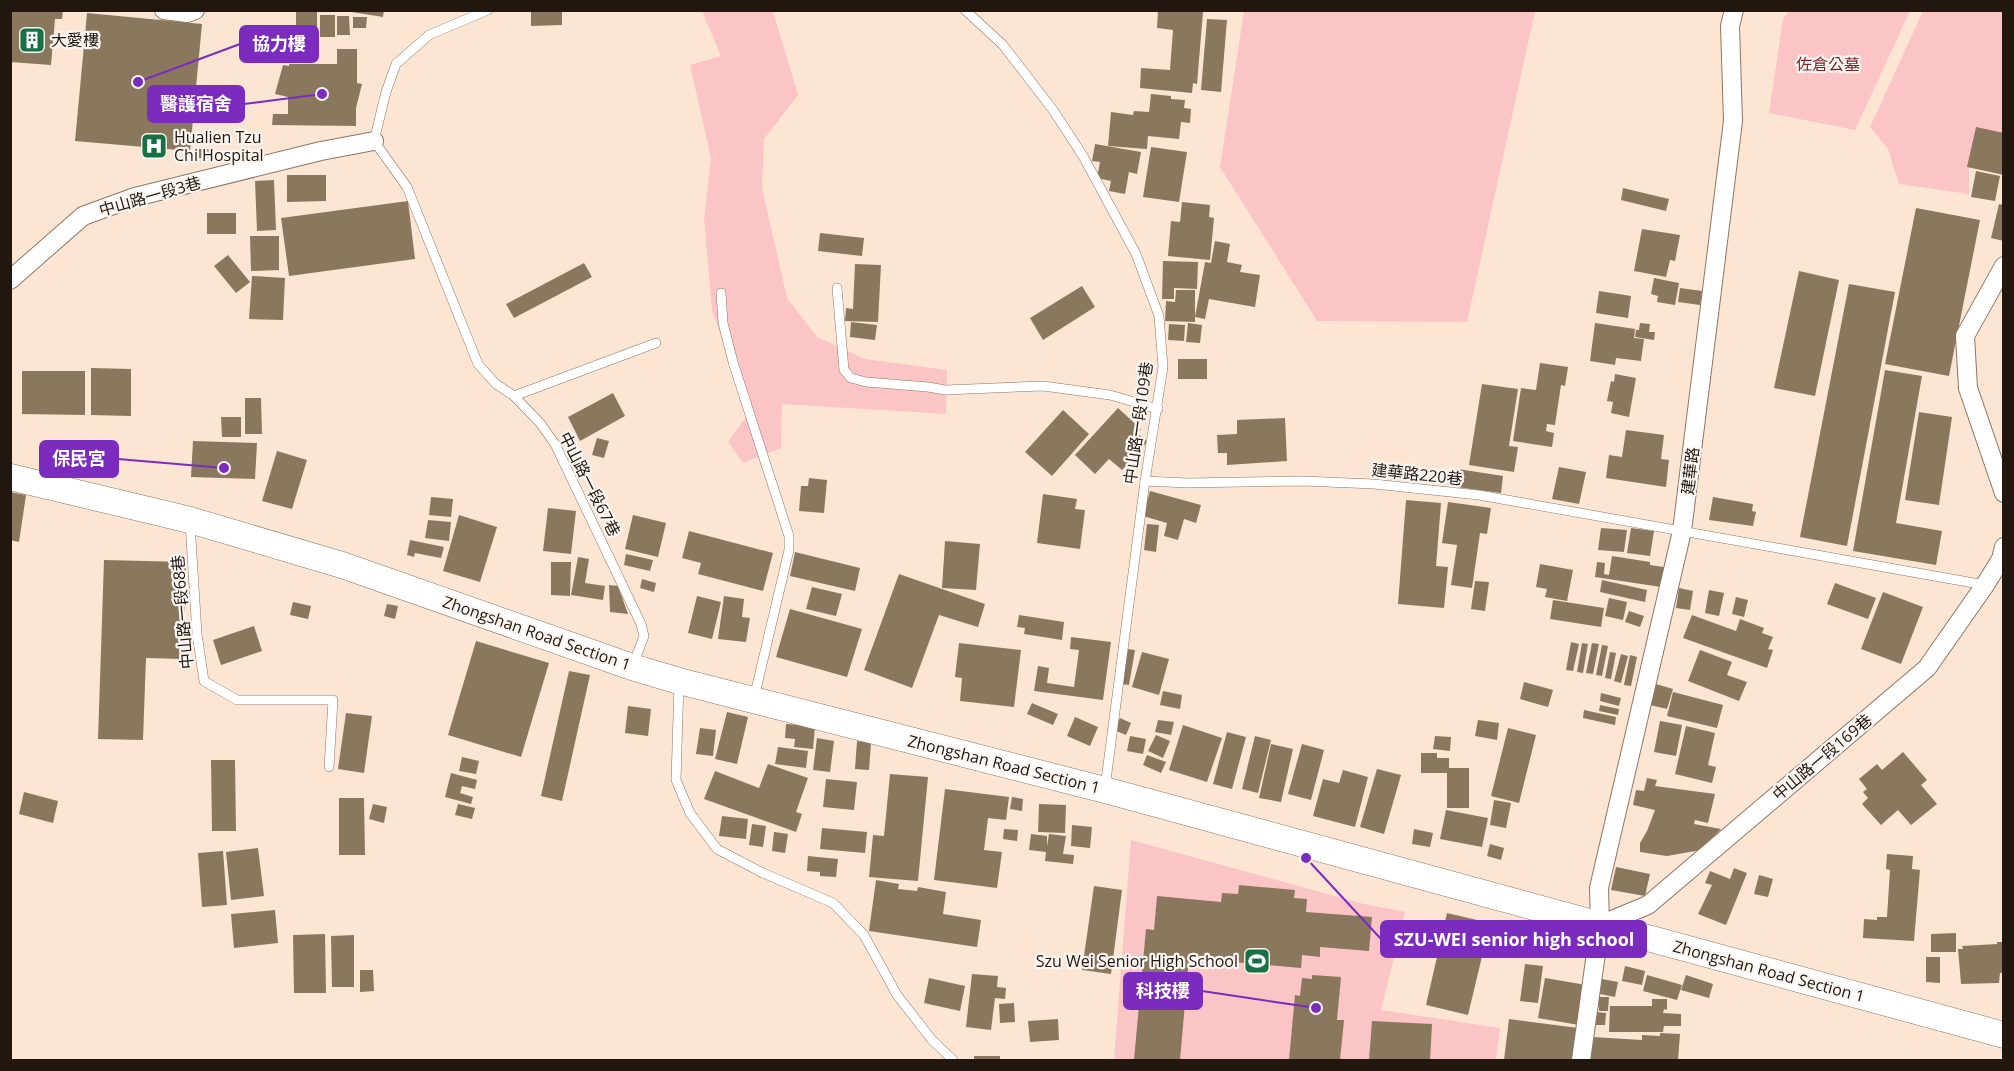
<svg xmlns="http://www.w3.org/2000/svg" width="2014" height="1071" font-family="'Open Sans','Noto Sans TC',sans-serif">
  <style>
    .green { fill: #fbc5c5 }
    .building { fill: #8a785e }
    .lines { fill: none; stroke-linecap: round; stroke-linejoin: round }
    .lane-casing { stroke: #8f7562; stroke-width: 10 }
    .street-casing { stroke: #8f7562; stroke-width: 20 }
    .secondary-casing { stroke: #8f7562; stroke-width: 27 }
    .lane { stroke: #fff; stroke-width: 9 }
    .street { stroke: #fff; stroke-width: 18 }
    .secondary { stroke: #fff; stroke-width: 26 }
    .labels { text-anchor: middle; stroke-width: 4.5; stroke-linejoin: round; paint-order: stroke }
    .poi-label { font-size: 16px; fill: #21170f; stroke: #fcf6f2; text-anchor: start }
    .park-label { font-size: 16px; fill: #7a232c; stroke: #fcf6f2 }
    .street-label { font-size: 16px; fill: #21170f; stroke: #fcf6f2 }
    .leader { fill: none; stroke: #7b2cbf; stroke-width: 2 }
    .callout-dot { fill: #7b2cbf; stroke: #fcf6f2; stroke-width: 2 }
    .callout { fill: #7b2cbf; stroke: #7b2cbf; stroke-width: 2 }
    .callout-label { font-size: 18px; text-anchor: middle; font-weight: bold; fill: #fff }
  </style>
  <rect width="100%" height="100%" fill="#fde5d4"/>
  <g class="green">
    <path d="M702,11H773L798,95L764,139L762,188L787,298L817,337L865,359L947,370L946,414L782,404L781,448L743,463L728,442L748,414L712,310L704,218L711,158L690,65L721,56Z"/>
    <path d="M1244,11H1535L1467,322L1317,321L1220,167Z"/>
    <path d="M1789,11H1910L1855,130L1769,113L1783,19Z"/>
    <path d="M1923,11H2003V136L1969,165V194L1899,184L1888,149L1870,127Z"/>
    <path d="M1131,840L1364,904L1405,912L1381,1010L1500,1028L1496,1060H1114Z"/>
  </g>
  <g class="building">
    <path d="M10,10H63L62,19H55L51,65L10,62Z"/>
    <rect x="296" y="10" width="21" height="29"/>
    <path d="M339,10H384L383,17Z"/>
    <path d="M531,10H562V25L531,26Z"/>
    <path d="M1158,10L1203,12L1197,84L1193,83L1192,93L1140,88L1141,68L1170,70L1173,30L1157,28Z"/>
    <path d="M87,13L202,24L190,151L75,141Z"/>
    <rect x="320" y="15" width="15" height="22"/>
    <path d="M337,16H349L350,35H337Z"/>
    <path d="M353,17H367L366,28H353Z"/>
    <path d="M1207,19L1227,20L1221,92L1201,90Z"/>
    <path d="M337,49H357V83L362,84L356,108V126L272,125L273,114H288V97L275,94L283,65L289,66V64H337Z"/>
    <path d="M1151,94L1171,96V99L1185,100L1184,108L1191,109L1190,123L1181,122L1179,139L1148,136L1147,149L1108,146L1111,112L1133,115L1134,111L1149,112Z"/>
    <path d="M1976,127L2004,133V175L1967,167Z"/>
    <path d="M1095,144L1141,152L1137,174L1129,172L1125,194L1109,191L1111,181L1097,178L1100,162L1092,161Z"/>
    <path d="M1151,147L1187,152L1179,202L1143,197Z"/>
    <path d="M198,149H214V158H199Z"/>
    <path d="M1976,171L2000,176L1995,201L1971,197Z"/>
    <path d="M287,175H326V201L287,202Z"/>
    <path d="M274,180L276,230L257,231L255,181Z"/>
    <path d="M1623,188L1669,199L1666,211L1621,200Z"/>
    <path d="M408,201L415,259L289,276L281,218Z"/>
    <path d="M1182,202L1210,205L1209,217L1214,218L1210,260L1168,256L1171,221L1180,222Z"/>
    <path d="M1999,204L2004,205V241L1991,238Z"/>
    <path d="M1916,208L1980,220L1949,376L1885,364Z"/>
    <rect x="207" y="213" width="29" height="21"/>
    <path d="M1642,229L1680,235L1675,261L1670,260L1666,277L1634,271Z"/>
    <path d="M820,233L864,238L862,256L818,251Z"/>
    <path d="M250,236H279V270L251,271Z"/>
    <path d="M1215,241L1230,244L1227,262L1242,265L1240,272L1260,275L1255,307L1209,299L1205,319L1195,317L1205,262L1211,263Z"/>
    <path d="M228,255L250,282L236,293L214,266Z"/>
    <path d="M1163,261L1198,262L1197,289L1174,288V299H1162Z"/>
    <path d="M584,263L592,277L514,318L506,304Z"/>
    <path d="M855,264L881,265L878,322L845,321L846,308L853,309Z"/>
    <path d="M1799,271L1839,280L1815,396L1774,388Z"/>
    <path d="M252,276L285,278L283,320L249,319Z"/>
    <path d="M1654,278L1679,283L1675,305L1657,302L1658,296L1651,294Z"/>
    <path d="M1849,284L1895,292L1847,546L1800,537Z"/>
    <path d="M1082,286L1095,307L1043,340L1030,318Z"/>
    <path d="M1680,288L1702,291L1700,305L1678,302Z"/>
    <path d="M1176,290H1195V322L1165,321L1166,301L1175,302Z"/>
    <path d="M1599,291L1631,296L1628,318L1596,313Z"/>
    <path d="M851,322L877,325L875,340L850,337Z"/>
    <path d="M1188,323L1202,325L1200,343L1186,342Z"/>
    <path d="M1595,323L1635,329L1634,338L1644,339L1641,361L1616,358L1615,365L1590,361Z"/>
    <path d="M1640,323L1650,324L1649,332H1655L1654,340L1635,337L1636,330H1639Z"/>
    <path d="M1169,324L1185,325L1184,341L1168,340Z"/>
    <rect x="1178" y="359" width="29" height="20"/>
    <path d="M1540,363L1568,367L1565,386L1561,385L1555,425L1547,424L1546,431L1554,433L1552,447L1513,441L1521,388L1536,390Z"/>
    <path d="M91,368L131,369V416L91,415Z"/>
    <path d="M1885,370L1922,376L1896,523L1942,531L1936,565L1853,551Z"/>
    <path d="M22,371H85V415L22,414Z"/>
    <path d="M1615,374L1636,378L1629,417L1611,413L1613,402L1607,401L1611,381L1614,382Z"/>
    <path d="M1482,384L1518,389L1509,446L1518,447L1514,472L1469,465Z"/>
    <path d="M613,393L625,416L580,441L568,417Z"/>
    <path d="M245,398H261L262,434H245Z"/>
    <path d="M1118,408L1141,429L1137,433L1148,442L1122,470L1109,459L1095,474L1075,455Z"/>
    <path d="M1063,410L1089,434L1052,476L1025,452Z"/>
    <path d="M1919,412L1952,417L1939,505L1905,500Z"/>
    <path d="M221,417H241V437H222Z"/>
    <path d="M1285,418L1287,461L1227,465V453H1218L1217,435L1237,434V420Z"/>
    <path d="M1626,430L1664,435L1661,459L1669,460L1666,487L1606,478L1609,455L1622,457Z"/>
    <path d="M597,438L609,441L604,458L592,455Z"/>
    <path d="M193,441L257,443L255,479L191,477Z"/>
    <path d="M277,451L307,460L292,509L262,501Z"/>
    <path d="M1559,467L1586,472L1579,504L1552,499Z"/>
    <path d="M1458,469L1503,476L1501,493L1456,487Z"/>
    <path d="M809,478L827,480L824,513L799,511L801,486H808Z"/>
    <path d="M1150,491L1201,505L1196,523L1184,519L1178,540L1164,536L1167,523L1143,516Z"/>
    <path d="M10,492L26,495L19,542L10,540Z"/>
    <path d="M1043,494L1077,499L1075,509L1085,510L1080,549L1037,543Z"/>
    <path d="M431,497L453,499L451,517L429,515Z"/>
    <path d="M1713,497L1753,504L1752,511L1756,512L1753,526L1709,520Z"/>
    <path d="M1406,500L1441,503L1436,566L1448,567L1444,608L1398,604Z"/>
    <path d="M1448,502L1491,508L1487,534L1480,533L1472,588L1451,585L1457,545L1442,543Z"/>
    <path d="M548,508L576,511L571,554L543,551Z"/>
    <path d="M459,515L497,527L480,582L443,571Z"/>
    <path d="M633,515L666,523L658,557L625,549Z"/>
    <path d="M428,520L451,522L449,541L425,538Z"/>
    <path d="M1147,524L1159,525L1156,552L1144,550Z"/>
    <path d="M1601,528L1627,530L1624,552L1598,550Z"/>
    <path d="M1631,528L1654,531L1650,556L1627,553Z"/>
    <path d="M689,531L773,553L763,591L698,574L701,563L682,558Z"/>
    <path d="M410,540L444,547L441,558L415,553L414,557L407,555Z"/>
    <path d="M945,541L980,544L976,590L942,588Z"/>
    <path d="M795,552L860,568L855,591L790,576Z"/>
    <path d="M626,554L653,560L650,571L624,565Z"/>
    <path d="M1612,556L1650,562V565L1664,567L1661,587L1595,577L1597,562L1605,563L1604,574L1609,575Z"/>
    <path d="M578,557L589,559L585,583L605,586L603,600L571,595Z"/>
    <path d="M104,560L186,562L183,659L146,658L143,740L98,739Z"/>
    <path d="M551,562H571L570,596L551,595Z"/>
    <path d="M1540,564L1573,570L1567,601L1545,597L1547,589L1536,587Z"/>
    <path d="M899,574L985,604L978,627L939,615L912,688L864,670Z"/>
    <path d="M642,579L656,583L654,592L640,588Z"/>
    <path d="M1602,580L1647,590L1645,602L1600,592Z"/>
    <path d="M1475,581L1489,582L1485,611L1471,609Z"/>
    <path d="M1835,583L1876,598L1868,619L1827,604Z"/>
    <path d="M609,585L618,586L628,614L610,612Z"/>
    <path d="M812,587L842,594L836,616L806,609Z"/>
    <path d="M1679,588L1693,591L1690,610L1676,608Z"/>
    <path d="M1709,590L1724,593L1719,616L1705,613Z"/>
    <path d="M1883,592L1923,607L1901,664L1861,649Z"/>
    <path d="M697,596L721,602L712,639L688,633Z"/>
    <path d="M724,596L744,599L742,617L750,618L746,642L718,639Z"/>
    <path d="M1736,597L1748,600L1744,617L1732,614Z"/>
    <path d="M1609,598L1627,602L1623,620L1605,616Z"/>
    <path d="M1553,600L1604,608L1601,627L1550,619Z"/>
    <path d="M293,602L311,606L308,619L290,615Z"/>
    <path d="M387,604L398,606L395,619L384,616Z"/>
    <path d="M790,609L862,629L847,677L776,657Z"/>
    <path d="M1629,611L1644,616L1640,627L1625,622Z"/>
    <path d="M1019,615L1064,622L1062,640L1024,634L1025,628L1017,627Z"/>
    <path d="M1692,615L1736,631L1740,619L1764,628L1762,633L1773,637L1768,649L1773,650L1767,668L1683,638Z"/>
    <path d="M254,626L262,651L221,665L213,640Z"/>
    <path d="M1071,637L1111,642L1103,700L1034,691L1038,666L1049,668L1047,683L1074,687L1079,650L1070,649Z"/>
    <path d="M476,641L549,663L521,757L448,735Z"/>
    <path d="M1571,642L1579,644L1573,671L1566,670Z"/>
    <path d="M959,643L1021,650L1014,707L960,701L962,678L955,677Z"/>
    <path d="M1582,643L1588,644L1583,673L1577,672Z"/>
    <path d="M1592,643L1599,644L1593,674L1586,673Z"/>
    <path d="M1602,645L1608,646L1602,676L1596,675Z"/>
    <path d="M1127,649L1135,650L1129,685L1121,684Z"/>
    <path d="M1700,650L1732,662L1727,675L1747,682L1739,701L1688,681Z"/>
    <path d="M1142,652L1169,659L1159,695L1132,687Z"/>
    <path d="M1610,652L1616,653L1611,679L1605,678Z"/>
    <path d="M1621,654L1628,656L1621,683L1614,681Z"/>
    <path d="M1630,655L1637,657L1631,686L1624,685Z"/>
    <path d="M569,671L590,675L562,801L541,796Z"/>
    <path d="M1524,682L1553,690L1548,707L1520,699Z"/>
    <path d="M1656,684L1673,689L1667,709L1650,705Z"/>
    <path d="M1163,691L1182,695L1180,709L1160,705Z"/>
    <path d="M1673,692L1723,705L1717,728L1667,716Z"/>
    <path d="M1601,693L1621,698L1619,706L1600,701Z"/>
    <path d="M1032,703L1058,714L1053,725L1027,714Z"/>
    <path d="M1600,705L1619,709L1618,715L1599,711Z"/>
    <path d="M628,706L651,709L648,736L625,733Z"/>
    <path d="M1584,710L1616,717L1615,725L1583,718Z"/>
    <path d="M727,712L748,717L737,764L715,759Z"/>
    <path d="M346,713L372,716L364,773L338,769Z"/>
    <path d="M1075,717L1098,727L1090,746L1067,736Z"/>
    <path d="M1120,718L1131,723L1126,735L1114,730Z"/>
    <path d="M1158,720L1174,722L1171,735L1155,732Z"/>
    <path d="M1478,720L1499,723L1497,740L1475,736Z"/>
    <path d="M1660,721L1682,725L1676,756L1654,752Z"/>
    <path d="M786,724L815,726L813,749L794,747L795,739L785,738Z"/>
    <path d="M1183,725L1222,738L1207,782L1169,770Z"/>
    <path d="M1686,726L1715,733L1708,765L1716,767L1712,783L1675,774Z"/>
    <path d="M700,728L716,730L713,756L696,754Z"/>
    <path d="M1508,728L1536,735L1519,803L1491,796Z"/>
    <path d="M1227,732L1246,737L1232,789L1213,784Z"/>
    <path d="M1156,735L1170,741L1163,758L1148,751Z"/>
    <path d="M1130,736L1146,739L1143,754L1127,751Z"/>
    <path d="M1255,736L1271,740L1258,793L1242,789Z"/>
    <path d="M1435,736L1451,737L1450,751L1433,749Z"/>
    <path d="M817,738L834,741L830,772L813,770Z"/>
    <path d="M857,741L871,743L869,770L855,769Z"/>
    <path d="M1271,744L1293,749L1281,802L1259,798Z"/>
    <path d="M1302,744L1324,750L1311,800L1288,794Z"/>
    <path d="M778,747L808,751L806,768L775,764Z"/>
    <path d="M1903,752L1927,780L1921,785L1937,804L1911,825L1898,810L1881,825L1862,804L1868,798L1863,792L1867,789L1859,779L1877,764L1882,770Z"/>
    <path d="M1421,753H1437V758H1449V768H1469V808H1447V773H1421Z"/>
    <path d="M1147,755L1166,762L1161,773L1143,765Z"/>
    <path d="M462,757L479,761L476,774L459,771Z"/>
    <path d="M211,760H235L236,831H212Z"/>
    <path d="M768,764L808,778L796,812L802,814L796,832L704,799L715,771L759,788Z"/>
    <path d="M1377,769L1401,775L1384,834L1360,827Z"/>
    <path d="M1343,770L1368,777L1355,827L1313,816L1323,779L1339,783Z"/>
    <path d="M451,773L477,780L475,789L462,786L460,793L473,797L471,804L445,797Z"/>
    <path d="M890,774L928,777L918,881L869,877L873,835L884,836Z"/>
    <path d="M1647,778L1657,780L1655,786L1715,794L1708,823L1695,820L1694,824L1721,829L1701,850L1667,856L1640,852V843L1647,831L1655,810L1633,805L1636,790L1644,791Z"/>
    <path d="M826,779L857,782L854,810L823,807Z"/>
    <path d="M945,789L1009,797L1006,820L988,818L984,850L1002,852L997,888L934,880Z"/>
    <path d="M24,792L58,801L53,823L19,814Z"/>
    <path d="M1012,797L1023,799L1022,811L1010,809Z"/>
    <path d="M339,798H364L365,855H339Z"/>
    <path d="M1494,800L1511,803L1506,828L1490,825Z"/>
    <path d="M373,804L387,807L384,823L369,819Z"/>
    <path d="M458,804L475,808L472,819L455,815Z"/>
    <path d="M1039,804L1066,805L1065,833L1038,832Z"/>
    <path d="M1446,810L1488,818L1482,847L1440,839Z"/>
    <path d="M722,816L748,819L746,839L719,836Z"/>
    <path d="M752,824L766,826L763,847L749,845Z"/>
    <path d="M1072,825L1092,827L1090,848L1071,846Z"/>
    <path d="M822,828L867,832L865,853L820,849Z"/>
    <path d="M1004,829L1018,830L1017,841L1003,839Z"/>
    <path d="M1414,829L1433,833L1430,847L1412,844Z"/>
    <path d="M774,832L788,834L785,853L772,851Z"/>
    <path d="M1031,834L1047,836V846L1049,834L1066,836L1063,854L1074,855L1073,864L1045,861L1046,852L1029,850Z"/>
    <path d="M1490,844L1504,848L1501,860L1487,856Z"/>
    <path d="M258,848L264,896L231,900L226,852Z"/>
    <path d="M223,851L227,905L202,907L198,853Z"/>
    <path d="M1887,854L1913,856L1912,869L1920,870L1914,941L1863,938L1864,919L1877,920V917H1887L1890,870L1886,869Z"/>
    <path d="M808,856L838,859L836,877L820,876V872L807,871Z"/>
    <path d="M1616,867L1650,874L1645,896L1611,890Z"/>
    <path d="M1734,868L1747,873L1726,925L1698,914L1712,885L1705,883L1710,871L1730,879Z"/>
    <path d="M1759,875L1773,879L1768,897L1754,894Z"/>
    <path d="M876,880L899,884L898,889L917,891L918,887L946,892L943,914L981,920L977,947L869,931Z"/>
    <path d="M1239,885L1295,890L1294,898L1307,899L1306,912L1372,917L1369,951L1320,947V957L1302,955L1301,968L1189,958L1180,1060H1134L1146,929L1154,930L1157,896L1221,902L1222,893L1238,894Z"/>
    <path d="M1094,886L1122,890L1111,974L1082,970Z"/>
    <path d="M275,910L278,943L234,948L231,914Z"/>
    <path d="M1447,913L1490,923L1468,1015L1426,1005Z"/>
    <path d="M1956,933V952H1931V934Z"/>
    <path d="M325,934L326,993H294L293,935Z"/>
    <path d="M354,935V987H332L331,936Z"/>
    <path d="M1997,942H2004V973H2000L1999,983L1961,984L1958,949H1963L1962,946L1997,944Z"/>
    <path d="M1926,957H1940V983L1926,982Z"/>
    <path d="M1525,964L1543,966L1538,1003L1520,1001Z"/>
    <path d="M1625,966L1645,971L1642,985L1622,981Z"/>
    <path d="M360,970H373L374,991L360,992Z"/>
    <path d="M972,974L998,976L997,987L1006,988L1005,999L995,998L991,1030L966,1027Z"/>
    <path d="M1312,975L1341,977L1337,1020H1344L1340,1060H1289L1295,995L1300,996L1302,978L1312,979Z"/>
    <path d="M1647,975L1682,985L1677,1000L1643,991Z"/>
    <path d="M1686,975L1713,984L1709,998L1681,990Z"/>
    <path d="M929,978L965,986L960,1011L924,1003Z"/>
    <path d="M1545,978L1592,986L1585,1026L1538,1018Z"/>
    <path d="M1602,979L1618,982L1615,997L1600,994Z"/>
    <path d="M1599,997H1609L1608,1011H1599Z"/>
    <path d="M1652,999H1667V1010L1664,1009L1663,1013L1681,1014V1026H1664L1663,1032H1609L1610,1006H1652Z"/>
    <path d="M1014,1003L1015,1022L1000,1023L999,1004Z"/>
    <path d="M1596,1012L1606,1013L1605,1025H1595Z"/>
    <path d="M1058,1019L1059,1040L1030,1042L1028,1021Z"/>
    <path d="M1509,1019L1578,1028L1574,1060H1504Z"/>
    <path d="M1372,1021L1432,1024L1430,1060H1369Z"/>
    <path d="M1660,1033L1680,1034L1678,1060H1591L1593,1037L1642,1040V1035L1660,1036Z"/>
    <rect x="974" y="1056" width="26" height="4"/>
  </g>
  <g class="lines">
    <defs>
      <g id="lane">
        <path d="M488,10L429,35L396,64L386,92L374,141L407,187L478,364L496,384L514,396L540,423L555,444L641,624L644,636L633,665"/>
        <path d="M965,10L1003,45L1053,110L1083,156L1136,254L1159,316L1163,367L1145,481L1105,788"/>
        <path d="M837,288L844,370L851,378L866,382L928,387L945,390L1043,386L1110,395L1158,409"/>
        <path d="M721,293L723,323L733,362L789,536V550L754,698"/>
        <path d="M514,396L656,343"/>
        <path d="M1145,481L1187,483L1303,481L1374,484L1479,495L1985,585"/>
        <path d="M190,523L197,634L204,681L237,700H333L329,767"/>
        <path d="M679,683L676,780L690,813L717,849L763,873L833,903L864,935L897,995L932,1040L953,1060"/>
      </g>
      <g id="street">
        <path d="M164,10L187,13L195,10"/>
        <path d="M2004,266L1965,336L1968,388L2004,493"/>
        <path d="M10,280L83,216L135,197L321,151L374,141"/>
        <path d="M1600,925L1648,905L1927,668L1985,585L2001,559L2004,547"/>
        <path d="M1581,1060L1600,925L1599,888L1682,531L1733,121L1730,26L1734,10"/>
      </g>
      <path id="secondary" d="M10,477L190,520L342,565L632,667L679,681L1105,790L2004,1035"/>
    </defs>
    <use href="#lane" class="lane-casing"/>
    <use href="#street" class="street-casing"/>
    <use href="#secondary" class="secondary-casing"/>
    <use href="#lane" class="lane"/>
    <use href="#street" class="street"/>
    <use href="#secondary" class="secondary"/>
  </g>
  <defs>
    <symbol id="building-square" viewBox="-11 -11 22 22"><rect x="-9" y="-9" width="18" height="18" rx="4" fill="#187145" stroke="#fcf6f2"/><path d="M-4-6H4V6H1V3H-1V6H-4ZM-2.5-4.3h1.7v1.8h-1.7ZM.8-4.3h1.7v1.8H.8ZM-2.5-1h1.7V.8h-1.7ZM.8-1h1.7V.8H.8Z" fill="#fff"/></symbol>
    <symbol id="hospital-square" viewBox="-11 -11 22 22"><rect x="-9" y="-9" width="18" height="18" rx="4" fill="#187145" stroke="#fcf6f2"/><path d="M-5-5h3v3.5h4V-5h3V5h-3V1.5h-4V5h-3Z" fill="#fff"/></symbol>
    <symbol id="stadium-square" viewBox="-11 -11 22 22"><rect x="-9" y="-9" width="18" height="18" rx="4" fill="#187145" stroke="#fcf6f2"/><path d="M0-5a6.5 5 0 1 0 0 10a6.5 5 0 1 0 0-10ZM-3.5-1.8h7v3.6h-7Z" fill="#fff"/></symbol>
  </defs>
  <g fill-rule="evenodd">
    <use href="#building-square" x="17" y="25" width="30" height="30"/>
    <use href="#hospital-square" x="139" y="131" width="30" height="30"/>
    <use href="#stadium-square" x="1242" y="946" width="30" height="30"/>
  </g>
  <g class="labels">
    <g class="poi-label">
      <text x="51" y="46">大愛樓</text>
      <text x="174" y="143">Hualien Tzu<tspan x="174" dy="18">Chi Hospital</tspan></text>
      <text x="1238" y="967" text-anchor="end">Szu Wei Senior High School</text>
    </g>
    <g class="park-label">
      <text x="1828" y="70">佐倉公墓</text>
    </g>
    <g class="street-label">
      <text transform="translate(150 196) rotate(-16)" y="6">中山路一段3巷</text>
      <text transform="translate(1138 423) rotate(-82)" y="6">中山路一段109巷</text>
      <text transform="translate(1690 471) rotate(-83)" y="6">建華路</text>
      <text transform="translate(1417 474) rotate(6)" y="6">建華路220巷</text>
      <text transform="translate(590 484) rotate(63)" y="6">中山路一段67巷</text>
      <text transform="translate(182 612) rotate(-95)" y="6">中山路一段68巷</text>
      <text transform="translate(537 633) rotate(19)" y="6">Zhongshan Road Section 1</text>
      <text transform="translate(1822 757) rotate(-40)" y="6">中山路一段169巷</text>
      <text transform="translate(1004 764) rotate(14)" y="6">Zhongshan Road Section 1</text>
      <text transform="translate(1769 971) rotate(15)" y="6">Zhongshan Road Section 1</text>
    </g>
  </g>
  <path class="leader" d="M138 82L240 44M322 94L244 104M224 468L118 459M1306 858L1381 939M1316 1008L1202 991"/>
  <g class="callout-dot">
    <circle cx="138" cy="82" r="6"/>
    <circle cx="322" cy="94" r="6"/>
    <circle cx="224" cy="468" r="6"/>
    <circle cx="1306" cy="858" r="6"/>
    <circle cx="1316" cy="1008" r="6"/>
  </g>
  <g class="callout">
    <rect x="240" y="26" width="78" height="36" rx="6"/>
    <rect x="148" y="86" width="96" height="36" rx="6"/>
    <rect x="40" y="441" width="78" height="36" rx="6"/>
    <rect x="1381" y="921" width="265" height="36" rx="6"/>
    <rect x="1124" y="973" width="78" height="36" rx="6"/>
  </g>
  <g class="callout-label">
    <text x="279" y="50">協力樓</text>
    <text x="196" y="110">醫護宿舍</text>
    <text x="79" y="465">保民宮</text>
    <text x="1514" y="946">SZU-WEI senior high school</text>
    <text x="1163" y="997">科技樓</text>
  </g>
  <rect width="2014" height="1071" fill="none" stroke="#21170f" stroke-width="24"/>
</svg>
